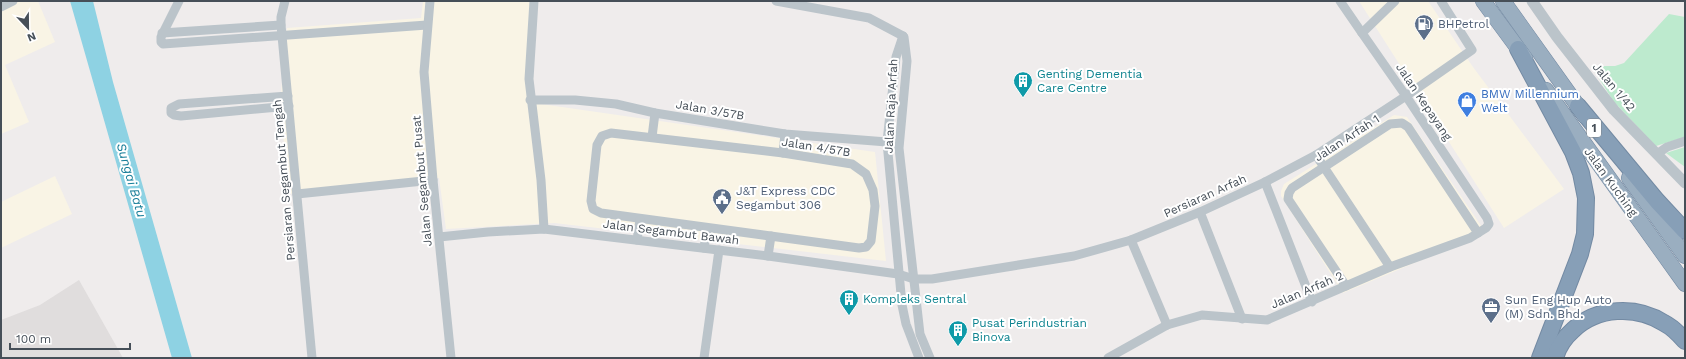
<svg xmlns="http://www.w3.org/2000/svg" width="1686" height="359" font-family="'Work Sans',sans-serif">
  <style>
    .commercial { fill: #f9f4e5 }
    .education { fill: #e0dddd }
    .green { fill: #bdeace }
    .water { fill: #8ed2e3 }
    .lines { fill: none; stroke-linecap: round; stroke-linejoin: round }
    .trunk-casing { stroke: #738aa3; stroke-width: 16 }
    .motorway-casing { stroke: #738aa3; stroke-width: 18 }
    .minor { stroke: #bbc4ca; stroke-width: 9 }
    .tertiary { stroke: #bbc4ca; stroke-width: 11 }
    .trunk { stroke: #9aaec0; stroke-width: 15 }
    .motorway { stroke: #879fb7; stroke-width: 16 }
    .labels { text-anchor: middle; stroke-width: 4; stroke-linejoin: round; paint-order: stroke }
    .shield { fill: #fff; stroke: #7e848a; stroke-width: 1 }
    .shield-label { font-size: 11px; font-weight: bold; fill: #464f58 }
    .service-label { font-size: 12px; fill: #4e5e75; stroke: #fff; text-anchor: start }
    .culture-label { font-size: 12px; fill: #0d838f; stroke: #fff; text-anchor: start }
    .street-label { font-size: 12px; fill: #464f58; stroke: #fff }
    .shop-label { font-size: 12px; fill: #366cbe; stroke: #fff; text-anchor: start }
    .water-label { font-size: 13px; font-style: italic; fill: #187e99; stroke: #fff }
  </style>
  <rect width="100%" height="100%" fill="#efecec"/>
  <g class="commercial">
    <path d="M1,1H38L55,42L5,65L29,122L1,134Z"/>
    <path d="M423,1H531L534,103L875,152L886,261L554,223L446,229L439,178L289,194L280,104L287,28L421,18Z"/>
    <path d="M1359,1H1428L1473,67L1564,189L1504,228Z"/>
    <path d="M1394,115L1407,117L1486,233L1343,293L1281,196V191L1284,184Z"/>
    <path d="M55,176L72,214L1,248V202Z"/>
  </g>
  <path class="education" d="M79,280L123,358H1V320L40,305Z"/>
  <g class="green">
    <path d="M1669,14L1685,17V137L1656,146L1614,102L1591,66H1615L1624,63Z"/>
    <path d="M1685,147V167L1666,153Z"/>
  </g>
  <path class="water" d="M70,1H93L113,82L192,358H172Z"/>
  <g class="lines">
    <defs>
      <g id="trunk">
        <path d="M1483,1L1525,58"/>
        <path d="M1503,1L1585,116"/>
        <path d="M1546,90L1685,284"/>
        <path d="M1629,178L1685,256"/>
      </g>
      <g id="motorway">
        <path d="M1518,49L1573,152L1581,173L1586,198L1585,234L1580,254L1540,358"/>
        <path d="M1578,106L1657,201L1685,231"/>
        <path d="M1555,358C1558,347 1565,337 1573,330C1597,307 1636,305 1664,323C1672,327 1679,334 1685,341"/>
      </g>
    </defs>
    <use href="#trunk" class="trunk-casing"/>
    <use href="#motorway" class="motorway-casing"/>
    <g class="minor">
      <path d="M179,1L161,37V42L163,44L427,25"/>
      <path d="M285,1L281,17V25L312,358"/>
      <path d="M430,1L424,72L433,180L451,358"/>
      <path d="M534,1L529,79L541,180L544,229"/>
      <path d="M776,1L869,18L903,36"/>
      <path d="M1340,1L1362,33"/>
      <path d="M1,7L13,1"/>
      <path d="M162,33L281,25"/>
      <path d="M903,36L896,57L887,142L902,305L906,324L919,358"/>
      <path d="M904,37L907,61L899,148L920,334L930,358"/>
      <path d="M288,96L179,104L171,108V113L174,115L181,116L289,106"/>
      <path d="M530,100H575L616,104L655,113L785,134L887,142"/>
      <path d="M611,133L783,153L852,164L866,174L873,190L875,206L871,241L866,247L859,248L601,213L593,209L591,201L597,145L602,136Z"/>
      <path d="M652,137L655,113"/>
      <path d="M783,153L785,134"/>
      <path d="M1657,154L1667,147L1685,141"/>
      <path d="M1316,155L1390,267"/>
      <path d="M1265,182L1312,302"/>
      <path d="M297,194L433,180"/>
      <path d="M1200,212L1242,319"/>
      <path d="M439,237L488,232L544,229L768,256L898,274L914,279H932L1074,256L1131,240L1200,212L1265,182L1316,155L1406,96L1472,50L1441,1"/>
      <path d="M637,240L640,220"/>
      <path d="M1131,240L1167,325"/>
      <path d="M704,248L707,228"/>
      <path d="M768,256L771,236"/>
      <path d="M1346,286L1288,199L1289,193L1292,188L1390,124L1402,123L1408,127L1478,233"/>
      <path d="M704,358L719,250"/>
      <path d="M1108,358L1167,325L1202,315L1267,320L1390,267L1470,238L1486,228L1489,224L1487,218L1406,96L1362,33L1395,1"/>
    </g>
    <path class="tertiary" d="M1532,1L1557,37L1614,110L1685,183"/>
    <use href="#trunk" class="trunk"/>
    <use href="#motorway" class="motorway"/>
  </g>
  <defs>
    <symbol id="fuel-pin" viewBox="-11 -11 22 30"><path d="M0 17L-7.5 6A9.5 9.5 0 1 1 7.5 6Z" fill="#5c6f8a" stroke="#fff"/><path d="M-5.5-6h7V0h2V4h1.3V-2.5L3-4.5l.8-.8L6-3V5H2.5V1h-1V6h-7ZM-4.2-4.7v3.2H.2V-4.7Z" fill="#fff"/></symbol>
    <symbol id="building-pin" viewBox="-11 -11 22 30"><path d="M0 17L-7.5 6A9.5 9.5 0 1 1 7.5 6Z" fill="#0f9aa8" stroke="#fff"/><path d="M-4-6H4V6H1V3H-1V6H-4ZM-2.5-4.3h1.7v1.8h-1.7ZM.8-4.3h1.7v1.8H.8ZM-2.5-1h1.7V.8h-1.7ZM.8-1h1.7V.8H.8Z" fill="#fff"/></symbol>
    <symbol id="shop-pin" viewBox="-11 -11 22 30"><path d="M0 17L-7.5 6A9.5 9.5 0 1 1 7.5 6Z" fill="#3f7fe0" stroke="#fff"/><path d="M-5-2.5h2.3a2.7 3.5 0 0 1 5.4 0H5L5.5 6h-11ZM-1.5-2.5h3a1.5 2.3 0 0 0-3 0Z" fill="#fff"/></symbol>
    <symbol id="civic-pin" viewBox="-11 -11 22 30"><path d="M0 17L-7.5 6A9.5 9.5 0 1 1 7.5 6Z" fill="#5c6f8a" stroke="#fff"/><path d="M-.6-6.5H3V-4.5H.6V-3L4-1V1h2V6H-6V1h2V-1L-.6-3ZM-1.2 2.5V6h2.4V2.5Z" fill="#fff"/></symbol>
    <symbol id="office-pin" viewBox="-11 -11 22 30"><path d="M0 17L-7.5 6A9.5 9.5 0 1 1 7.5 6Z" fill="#5c6f8a" stroke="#fff"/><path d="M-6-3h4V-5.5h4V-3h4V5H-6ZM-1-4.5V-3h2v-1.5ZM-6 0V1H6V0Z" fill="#fff"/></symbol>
  </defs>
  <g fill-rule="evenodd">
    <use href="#fuel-pin" x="1413" y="13" width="22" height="30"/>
    <use href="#building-pin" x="1012" y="70" width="22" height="30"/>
    <use href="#shop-pin" x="1456" y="90" width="22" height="30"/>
    <use href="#civic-pin" x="711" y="187" width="22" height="30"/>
    <use href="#building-pin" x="838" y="288" width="22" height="30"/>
    <use href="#office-pin" x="1480" y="296" width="22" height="30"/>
    <use href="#building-pin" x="947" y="319" width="22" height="30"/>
  </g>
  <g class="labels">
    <rect class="shield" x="1587" y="119" width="14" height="18" rx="3"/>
    <g class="shield-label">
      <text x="1594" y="132">1</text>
    </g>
    <g class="service-label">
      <text x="1438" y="28">BHPetrol</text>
      <text x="736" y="195">J&amp;T Express CDC<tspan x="736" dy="14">Segambut 306</tspan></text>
      <text x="1505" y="304">Sun Eng Hup Auto<tspan x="1505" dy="14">(M) Sdn. Bhd.</tspan></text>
    </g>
    <g class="culture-label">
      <text x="1037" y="78">Genting Dementia<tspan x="1037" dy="14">Care Centre</tspan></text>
      <text x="863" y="303">Kompleks Sentral</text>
      <text x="972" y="327">Pusat Perindustrian<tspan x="972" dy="14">Binova</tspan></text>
    </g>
    <g class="street-label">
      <text transform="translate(1614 87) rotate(50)" y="4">Jalan 1/42</text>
      <text transform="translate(1424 102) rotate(56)" y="4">Jalan Kepayang</text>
      <text transform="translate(891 106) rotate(-87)" y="4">Jalan Raja Arfah</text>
      <text transform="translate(710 110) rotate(10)" y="4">Jalan 3/57B</text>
      <text transform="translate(1347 138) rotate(-33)" y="4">Jalan Arfah 1</text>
      <text transform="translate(816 147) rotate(9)" y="4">Jalan 4/57B</text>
      <text transform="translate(284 180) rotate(-95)" y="4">Persiaran Segambut Tengah</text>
      <text transform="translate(422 181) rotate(-95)" y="4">Jalan Segambut Pusat</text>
      <text transform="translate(1611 182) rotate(54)" y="4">Jalan Kuching</text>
      <text transform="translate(1205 196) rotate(-24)" y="4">Persiaran Arfah</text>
      <text transform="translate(671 232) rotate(7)" y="4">Jalan Segambut Bawah</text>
      <text transform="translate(1307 290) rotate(-23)" y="4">Jalan Arfah 2</text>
    </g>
    <g class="shop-label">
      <text x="1481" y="98">BMW Millennium<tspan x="1481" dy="14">Welt</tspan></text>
    </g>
    <g class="water-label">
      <text transform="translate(132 180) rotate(74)" y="5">Sungai Batu</text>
    </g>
  </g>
  <rect width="1686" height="359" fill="none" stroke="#464f58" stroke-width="4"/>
  <g transform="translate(28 28) rotate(158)" stroke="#ffffff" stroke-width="3" paint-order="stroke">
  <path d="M0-3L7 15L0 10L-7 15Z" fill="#464f58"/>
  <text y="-6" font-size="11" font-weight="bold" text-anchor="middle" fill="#464f58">N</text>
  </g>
  <path d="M10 343v6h120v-6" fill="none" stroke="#464f58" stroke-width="2"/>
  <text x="16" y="343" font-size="12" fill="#464f58" stroke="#ffffff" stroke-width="3" paint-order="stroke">100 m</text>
</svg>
